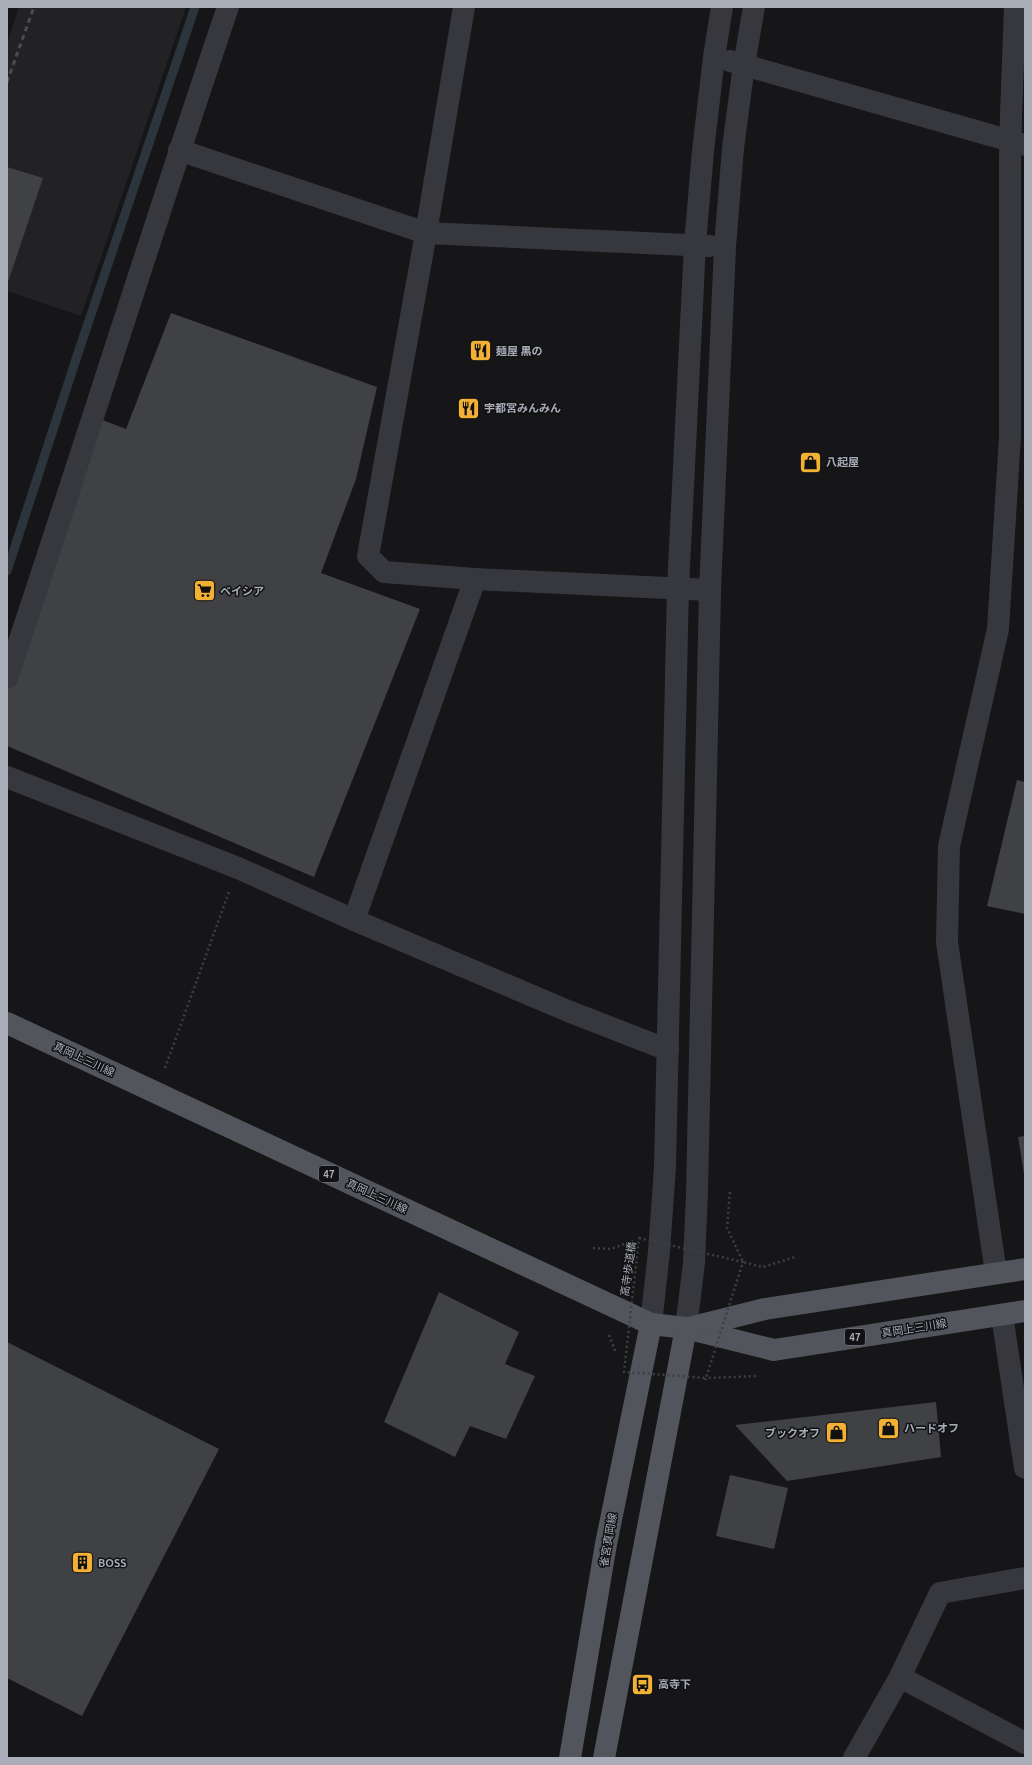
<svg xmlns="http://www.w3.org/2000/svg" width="1032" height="1765" font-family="Ubuntu,'Noto Sans JP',sans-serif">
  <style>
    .built { fill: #222225 }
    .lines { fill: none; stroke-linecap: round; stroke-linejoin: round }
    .stream { stroke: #2c353c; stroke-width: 9 }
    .building { fill: #404145 }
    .path { stroke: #3d3f44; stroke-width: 2.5; stroke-dasharray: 2 3; stroke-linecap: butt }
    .minor { stroke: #37383d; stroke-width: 22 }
    .major { stroke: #53555c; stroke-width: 22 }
    .rail { stroke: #4a4c52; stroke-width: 3; stroke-dasharray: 5 4; stroke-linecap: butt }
    .path-bridge { stroke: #3d3f44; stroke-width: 2.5; stroke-dasharray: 2 3; stroke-linecap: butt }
    .minor-bridge { stroke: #37383d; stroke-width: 22 }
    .labels { text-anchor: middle; stroke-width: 3; stroke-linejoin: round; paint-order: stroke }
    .shield { fill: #111113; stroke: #7b7e86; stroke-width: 1 }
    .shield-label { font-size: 10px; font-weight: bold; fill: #a8adb8 }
    .poi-label { font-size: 11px; font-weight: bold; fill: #a8adb8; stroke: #111113; text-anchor: start }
    .street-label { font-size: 11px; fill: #a8adb8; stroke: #111113 }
  </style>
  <rect width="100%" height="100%" fill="#161618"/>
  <path class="built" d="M19,7H186L81,316L7,291V44Z"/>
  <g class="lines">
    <path class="stream" d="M7,571L79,350L195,7"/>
  </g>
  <g class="building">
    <path d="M7,167L43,178L7,285Z"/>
    <path d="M171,313L377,387L356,479L321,573L420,609L314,877L7,746V685L100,419L126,429Z"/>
    <path d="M1017,780L1025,782V914L987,906Z"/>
    <path d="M1025,1136V1174H1024L1018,1137Z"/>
    <path d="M439,1292L519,1332L505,1364L535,1376L506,1439L470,1426L455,1457L384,1422Z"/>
    <path d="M7,1342L219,1449L82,1716L7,1678Z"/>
    <path d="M936,1402L941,1457L787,1481L735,1425Z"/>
    <path d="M730,1475L788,1488L774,1549L716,1536Z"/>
  </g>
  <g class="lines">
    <g class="path">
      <path d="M165,1068L229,892"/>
      <path d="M730,1192L727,1228L743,1262L763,1267L795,1257"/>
      <path d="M593,1248L611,1249L633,1241"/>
      <path d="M609,1335L616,1353"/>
      <path d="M705,1380L706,1378L759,1376"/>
    </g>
    <g class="minor">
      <path d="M464,7L426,233L368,556L384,572L475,579L710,590"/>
      <path d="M730,61L1025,145"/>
      <path d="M1011,115L1015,7"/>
      <path d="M179,150L426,233L710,246"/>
      <path d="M7,678C82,455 152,230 228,7"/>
      <path d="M7,777L238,868L354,920L568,1011L668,1050"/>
      <path d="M354,920L475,579"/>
      <path d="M996,1273L947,942L949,846L998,629L1010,437V161"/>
      <path d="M1002,1315L1025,1468"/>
      <path d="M651,1324L659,1252L665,1167L678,588L695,244L703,151L714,57L722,7"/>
      <path d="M686,1328L694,1263L697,1193L710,590L725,247L733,148L744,65L754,7"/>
      <path d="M900,1677L1025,1743"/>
      <path d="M854,1758L900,1677L940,1593L1025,1578"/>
    </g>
    <g class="major">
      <path d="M7,1023L651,1324L686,1328L774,1350L1025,1311"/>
      <path d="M689,1328L765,1309L1025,1269"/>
      <path d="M570,1758L606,1544L651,1324"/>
      <path d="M604,1758L686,1328"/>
    </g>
    <path class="rail" d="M7,82L34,7"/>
    <path class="path-bridge" d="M639,1238L743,1262L706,1378L624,1372Z"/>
    <path class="minor-bridge" d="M1010,161L1011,115"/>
  </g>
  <defs>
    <symbol id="restaurant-square" viewBox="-11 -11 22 22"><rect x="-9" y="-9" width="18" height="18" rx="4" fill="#f2b134" stroke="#111113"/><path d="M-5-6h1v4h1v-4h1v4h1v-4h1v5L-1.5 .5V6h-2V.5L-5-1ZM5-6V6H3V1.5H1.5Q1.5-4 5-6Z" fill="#111"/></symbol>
    <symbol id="shop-square" viewBox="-11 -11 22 22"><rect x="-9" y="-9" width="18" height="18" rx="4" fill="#f2b134" stroke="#111113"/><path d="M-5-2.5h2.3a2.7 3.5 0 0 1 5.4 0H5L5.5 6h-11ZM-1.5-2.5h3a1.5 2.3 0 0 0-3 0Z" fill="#111"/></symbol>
    <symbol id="supermarket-square" viewBox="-11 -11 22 22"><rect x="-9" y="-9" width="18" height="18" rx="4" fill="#f2b134" stroke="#111113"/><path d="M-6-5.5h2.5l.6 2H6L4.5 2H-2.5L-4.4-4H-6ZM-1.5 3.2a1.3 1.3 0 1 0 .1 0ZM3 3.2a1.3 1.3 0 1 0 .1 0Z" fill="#111"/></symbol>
    <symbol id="building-square" viewBox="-11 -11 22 22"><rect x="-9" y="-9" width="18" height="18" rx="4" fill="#f2b134" stroke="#111113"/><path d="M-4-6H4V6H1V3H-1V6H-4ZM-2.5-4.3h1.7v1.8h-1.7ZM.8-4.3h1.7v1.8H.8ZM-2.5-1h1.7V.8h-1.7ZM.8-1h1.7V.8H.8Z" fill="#111"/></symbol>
    <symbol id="bus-square" viewBox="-11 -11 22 22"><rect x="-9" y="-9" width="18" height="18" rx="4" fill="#f2b134" stroke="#111113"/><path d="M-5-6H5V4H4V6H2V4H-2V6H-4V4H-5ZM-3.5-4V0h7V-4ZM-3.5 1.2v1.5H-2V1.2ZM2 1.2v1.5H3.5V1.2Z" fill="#111"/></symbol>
  </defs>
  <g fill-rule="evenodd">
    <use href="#restaurant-square" x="468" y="338" width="25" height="25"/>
    <use href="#restaurant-square" x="456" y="396" width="25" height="25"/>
    <use href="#shop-square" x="798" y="450" width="25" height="25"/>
    <use href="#supermarket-square" x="192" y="578" width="25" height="25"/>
    <use href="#shop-square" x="876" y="1416" width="25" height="25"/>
    <use href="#shop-square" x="824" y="1420" width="25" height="25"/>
    <use href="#building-square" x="70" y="1550" width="25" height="25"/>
    <use href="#bus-square" x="630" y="1672" width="25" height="25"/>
  </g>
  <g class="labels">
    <g class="shield">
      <rect x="319" y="1166" width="20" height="16" rx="3"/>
      <rect x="845" y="1329" width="20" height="16" rx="3"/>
    </g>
    <g class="shield-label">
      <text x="329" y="1178">47</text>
      <text x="855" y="1341">47</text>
    </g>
    <g class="poi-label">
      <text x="496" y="355">麺屋 黒の</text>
      <text x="484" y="412">宇都宮みんみん</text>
      <text x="826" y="466">八起屋</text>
      <text x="220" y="595">ベイシア</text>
      <text x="904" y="1432">ハードオフ</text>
      <text x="820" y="1437" text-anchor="end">ブックオフ</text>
      <text x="98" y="1567">BOSS</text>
      <text x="658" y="1688">高寺下</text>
    </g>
    <g class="street-label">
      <text transform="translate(84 1059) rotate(25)" y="4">真岡上三川線</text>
      <text transform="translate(377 1196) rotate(25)" y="4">真岡上三川線</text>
      <text transform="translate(628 1269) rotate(-82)" y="4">高寺歩道橋</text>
      <text transform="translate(914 1328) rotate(-9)" y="4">真岡上三川線</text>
      <text transform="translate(608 1540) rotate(-80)" y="4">雀宮真岡線</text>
    </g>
  </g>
  <rect width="1032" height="1765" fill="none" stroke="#a8adb8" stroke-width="16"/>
</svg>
